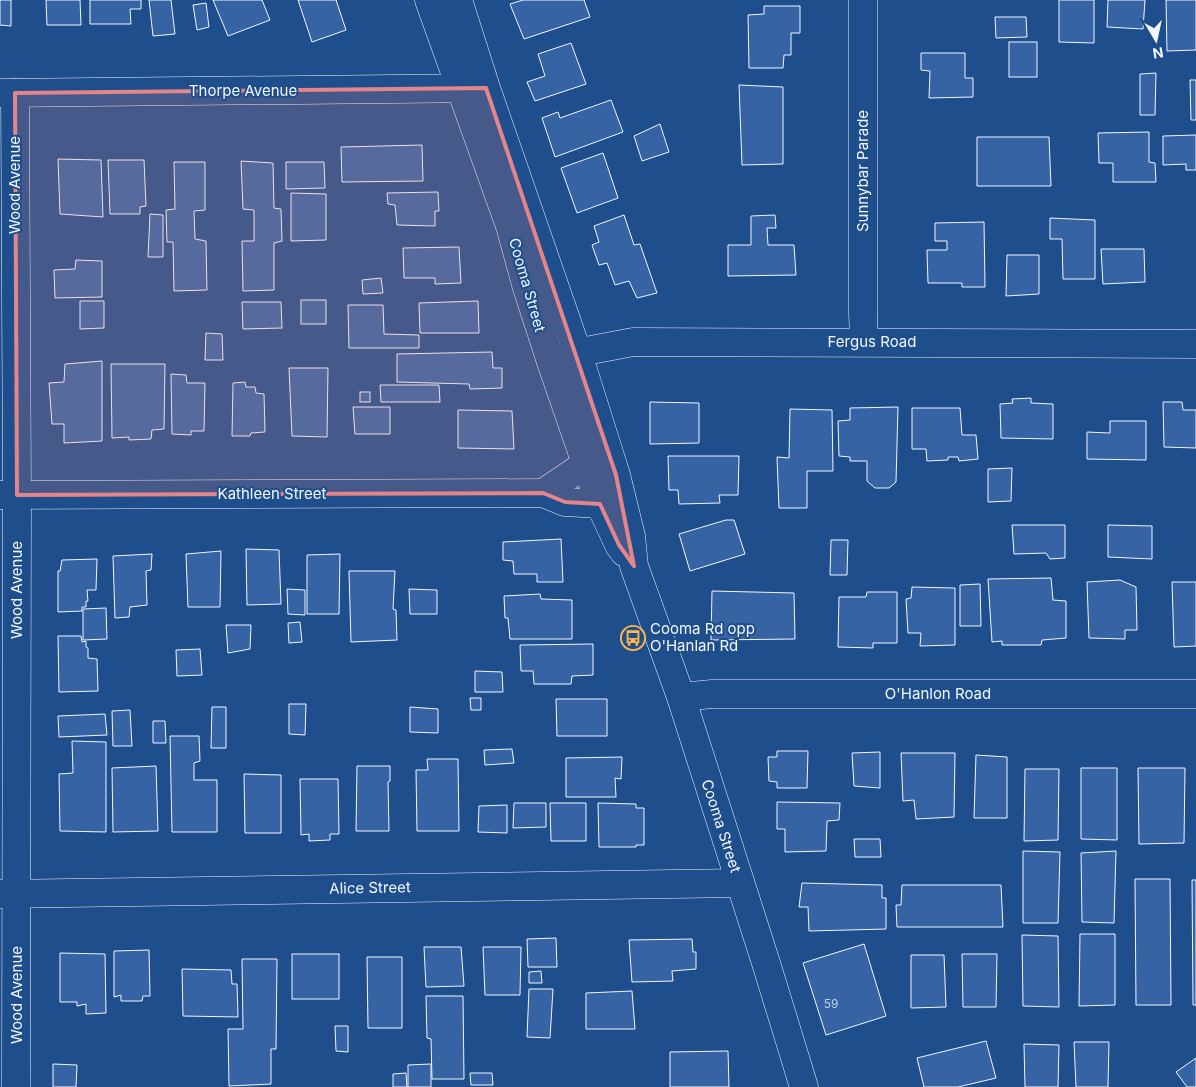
<svg xmlns="http://www.w3.org/2000/svg" width="1196" height="1087" font-family="Inter,sans-serif">
  <style>
    .building { fill: #3563a3; stroke: #f2f6ff }
    .lines { fill: none; stroke-linecap: round; stroke-linejoin: round }
    .minor-casing { stroke: #f2f6ff; stroke-width: 29 }
    .major-casing { stroke: #f2f6ff; stroke-width: 29 }
    .minor { stroke: #1f4e8c; stroke-width: 28 }
    .major { stroke: #1f4e8c; stroke-width: 28 }
    .marked { fill: #e38589; fill-opacity: 0.2; stroke: #e38589; stroke-width: 4; stroke-linejoin: round }
    .labels { text-anchor: middle; stroke-width: 4; stroke-linejoin: round; paint-order: stroke }
    .number-label { font-size: 12px; fill: #c3d1e8 }
    .street-label { font-size: 15px; fill: #f2f6ff; stroke: #1f4e8c }
    .poi-label { font-size: 15px; fill: #f2f6ff; stroke: #1f4e8c; text-anchor: start }
  </style>
  <rect width="100%" height="100%" fill="#1f4e8c"/>
  <g class="building">
    <path d="M0,0H11V26L0,25Z"/>
    <path d="M46,0H80L81,25H47Z"/>
    <path d="M90,0H141V9H130L131,24H90Z"/>
    <path d="M149,0H171L175,34L153,36Z"/>
    <path d="M213,0H262L270,20L228,36Z"/>
    <path d="M298,0H337H336L346,30L312,42Z"/>
    <path d="M523,0H584L590,17L524,39L510,4Z"/>
    <path d="M1059,0H1094V43L1059,42Z"/>
    <path d="M1108,0H1145L1143,29L1107,27Z"/>
    <path d="M1166,0H1196V50L1167,51Z"/>
    <path d="M206,3L209,27L197,30L193,5Z"/>
    <path d="M764,6H800V33H791V55H784L783,68H749L748,15L764,14Z"/>
    <path d="M995,17H1026L1027,37L996,38Z"/>
    <rect x="1009" y="42" width="28" height="35"/>
    <path d="M571,43L586,84L535,101L527,82L545,76L538,54Z"/>
    <path d="M921,53H965V78H973V97L929,98L930,71L921,70Z"/>
    <path d="M1156,73L1155,115H1140V74Z"/>
    <path d="M1190,80H1196V120H1191Z"/>
    <path d="M739,85L783,87V164L742,165Z"/>
    <path d="M611,100L623,132L555,157L542,118L558,112L560,118Z"/>
    <path d="M660,124L669,152L642,161L634,136Z"/>
    <path d="M1149,132V162L1155,163L1156,182H1113V163H1099L1098,133Z"/>
    <path d="M1196,135V170H1186V164L1163,165V136Z"/>
    <path d="M977,137H1049L1051,186H977Z"/>
    <path d="M422,145L423,181L342,182L341,147Z"/>
    <path d="M603,153L618,198L577,213L561,168Z"/>
    <path d="M58,159L101,160L103,217L60,214Z"/>
    <path d="M108,160H144L146,206L140,207V214H110Z"/>
    <path d="M241,161L273,163L274,208L281,209L282,241L274,243V290L243,291L242,241H254V210L243,209Z"/>
    <path d="M174,162H205V210L194,211L195,239L206,241L207,290L174,291L173,242H167L166,210L175,209Z"/>
    <path d="M286,162H324L325,188L286,189Z"/>
    <path d="M438,192L439,211H435V226L397,225L395,205L388,204L387,193Z"/>
    <path d="M291,193L326,194V240L291,241Z"/>
    <path d="M150,214L163,215V257H148Z"/>
    <path d="M624,215L634,245L640,244L657,293L637,298L629,281L615,285L607,263L599,265L592,245L599,242L594,226Z"/>
    <path d="M775,215L776,228H767L768,245H794L796,275L728,276V245H751V216Z"/>
    <path d="M1050,218L1095,220V279H1063L1062,239H1050Z"/>
    <path d="M984,222L985,287H962V283H928L927,250H947V241H935V223Z"/>
    <path d="M459,247L461,283L435,284V278H404L403,248Z"/>
    <path d="M1101,249H1144L1145,282L1103,284Z"/>
    <path d="M1007,255H1039V294L1006,296Z"/>
    <path d="M76,260L102,261V297L55,298L54,270L75,269Z"/>
    <path d="M381,278L383,293L363,294L362,280Z"/>
    <rect x="301" y="300" width="25" height="24"/>
    <path d="M80,301H104V328L80,329Z"/>
    <path d="M478,301L479,333H420L419,303Z"/>
    <path d="M242,302H281L282,328L243,329Z"/>
    <path d="M348,305H383L384,334L419,335V348H349Z"/>
    <path d="M206,333L222,334L223,360H205Z"/>
    <path d="M492,352L493,368H502V388L470,389L469,384L397,382V354Z"/>
    <path d="M102,361V441L64,443V424H52L49,383L64,382L65,364Z"/>
    <path d="M111,364H165L164,429L152,430L151,439L129,440V437L112,438Z"/>
    <path d="M289,368H328L327,437L292,436Z"/>
    <path d="M171,374L186,375L187,383H205L204,431H191V435L172,434Z"/>
    <path d="M245,382L246,387H255L256,393L264,394L265,432L251,433L250,436H232L233,383Z"/>
    <path d="M380,385H439L440,402H381Z"/>
    <rect x="360" y="392" width="10" height="10"/>
    <path d="M1031,398V403L1053,404V439L1001,438L1000,404L1013,403L1012,399Z"/>
    <path d="M650,402L699,403V443L650,444Z"/>
    <path d="M1163,402H1182L1183,410H1196V448L1164,447Z"/>
    <path d="M353,407H390V434H355Z"/>
    <path d="M898,407L896,482L889,488H875L867,481V461H850V457L839,456L838,421L850,420V408Z"/>
    <path d="M912,408H960L962,435H976L978,459L959,461L958,457H948V460L927,461L926,449H912Z"/>
    <path d="M790,409L832,410L833,471H807V508H779L777,457L789,458Z"/>
    <path d="M458,410L512,411L514,449L458,448Z"/>
    <path d="M1110,421H1146V460L1087,459V432L1110,433Z"/>
    <path d="M668,456H739L738,495H719L720,503L679,504L678,490H669Z"/>
    <path d="M1012,468L1011,501L988,502V469Z"/>
    <path d="M726,520H734L745,554L690,571L679,534Z"/>
    <path d="M1012,525H1065V558L1050,559L1046,553L1014,554Z"/>
    <path d="M1108,525L1152,526V559L1108,557Z"/>
    <path d="M561,539L563,582H537V574H514L513,561L503,560V542Z"/>
    <path d="M831,540H848L847,575H830Z"/>
    <path d="M246,549L279,550L281,604L247,605Z"/>
    <path d="M221,551L220,607H188L186,554Z"/>
    <path d="M152,554L151,570L146,571L147,605L130,607L129,617L115,618L113,556Z"/>
    <path d="M340,554L339,614H307V555Z"/>
    <path d="M97,559L96,590H87L88,601H86V607H82V611L58,612V571H60L62,560Z"/>
    <path d="M349,571H395L393,609L396,610L397,640L351,642Z"/>
    <path d="M1051,578L1053,600L1066,601V638L1042,640L1041,645H1002V641L992,642L988,579Z"/>
    <path d="M1120,580L1136,587L1137,630H1125V639L1089,638L1087,582Z"/>
    <path d="M1172,582H1196V646L1174,647Z"/>
    <path d="M980,584L981,626H960V585Z"/>
    <path d="M912,587L955,588V645L920,646L921,633H908L906,599L911,598Z"/>
    <path d="M287,589L305,590V615L288,614Z"/>
    <path d="M409,589L437,590V614H410Z"/>
    <path d="M712,591L794,593L795,639L711,640Z"/>
    <path d="M867,592H897V643H873V648L838,647L839,597H866Z"/>
    <path d="M540,594L541,599L572,600V639H510L508,618H505L504,596Z"/>
    <path d="M106,608L107,639L83,640V609Z"/>
    <path d="M300,622L302,642L289,643L288,623Z"/>
    <path d="M226,625H251L250,649L228,653Z"/>
    <path d="M58,636H81L82,642L86,641V647L88,648V658L97,659L98,691L59,692Z"/>
    <path d="M593,644V675L572,676L571,684H534L533,671H521L520,645Z"/>
    <path d="M200,649L202,675L177,676L176,650Z"/>
    <path d="M475,671L502,672L503,692H475Z"/>
    <path d="M470,698H481V710H471Z"/>
    <path d="M556,699H607V736H557Z"/>
    <path d="M289,704H306L305,735L289,734Z"/>
    <path d="M212,707H226V748H211Z"/>
    <path d="M410,707L438,709V733L410,732Z"/>
    <path d="M130,710L132,746H113L112,711Z"/>
    <path d="M105,714L107,735L59,737L58,716Z"/>
    <path d="M153,721H165L166,743H153Z"/>
    <path d="M170,736H199L200,761L194,763V780H217V832H172Z"/>
    <path d="M72,741L106,742V832L60,831L59,774L73,773Z"/>
    <path d="M512,749L514,763L485,765L484,750Z"/>
    <path d="M777,751H808L807,788H777V782L769,781L768,757H777Z"/>
    <path d="M880,752V788L854,786L852,753Z"/>
    <path d="M901,753H955L954,817L916,819L914,800L903,801Z"/>
    <path d="M976,755L1007,757V818H974Z"/>
    <path d="M622,757L621,779L615,778L616,797H566V758Z"/>
    <path d="M427,759H458L459,831H417L416,770H428Z"/>
    <path d="M156,766L158,831L113,832L112,768Z"/>
    <path d="M357,766H390V781L388,782L389,831H356Z"/>
    <path d="M1081,768H1117V840L1081,839Z"/>
    <path d="M1138,768H1185L1184,843L1139,844Z"/>
    <path d="M1025,769H1059L1058,840L1024,841Z"/>
    <path d="M244,774L281,775V833H245Z"/>
    <path d="M300,779H338L339,834H330V840L309,841V834L301,835Z"/>
    <path d="M777,802L840,803L839,820L827,821L826,851L785,852V829H777Z"/>
    <path d="M514,803H546V827L513,828Z"/>
    <path d="M550,803H586V841H551Z"/>
    <path d="M598,803L636,804V808H644V845H636V847H599Z"/>
    <path d="M507,805V833L478,832L479,806Z"/>
    <path d="M854,839H880L881,857H855Z"/>
    <path d="M1023,851L1060,852L1058,923H1023Z"/>
    <path d="M1116,851L1114,923L1082,922L1081,853Z"/>
    <path d="M1135,879H1170L1171,1005H1136Z"/>
    <path d="M1192,880H1196V1005H1193Z"/>
    <path d="M802,883L882,885V898H886V929L809,931L808,907H799Z"/>
    <path d="M902,885H1001L1003,927H897L896,905H901Z"/>
    <path d="M1080,934H1115V1005L1079,1006Z"/>
    <path d="M1022,935L1058,936L1059,1007L1023,1006Z"/>
    <path d="M556,938L557,967H528L527,939Z"/>
    <path d="M692,939L693,952H696V969L672,971L673,981L632,982L629,940Z"/>
    <path d="M864,944L886,1016L826,1035L803,963Z"/>
    <path d="M424,947H461L464,986L426,987Z"/>
    <path d="M483,947H521L520,995H485Z"/>
    <path d="M149,950L150,996H143L142,1001H121V995L114,997V951Z"/>
    <path d="M60,953L105,954L106,1013L86,1014V1004L77,1006V1002H60Z"/>
    <rect x="292" y="954" width="47" height="45"/>
    <path d="M962,954H997L996,1007H963Z"/>
    <path d="M911,955H944L946,1007L911,1008Z"/>
    <path d="M367,957H402V1028H368Z"/>
    <path d="M242,959H277L276,1049H271V1084L229,1086L228,1029H243Z"/>
    <path d="M182,969L231,970L232,984H237L238,1017L183,1016Z"/>
    <path d="M541,971L542,983H529V972Z"/>
    <path d="M529,989H553L550,1038L527,1037Z"/>
    <path d="M632,991L635,1029H586V993Z"/>
    <path d="M426,996H463L464,1079H432L431,1039L427,1038Z"/>
    <path d="M335,1026H348V1052L336,1051Z"/>
    <path d="M986,1041L996,1078L958,1087H924L917,1058Z"/>
    <path d="M1074,1042H1109L1108,1087H1076Z"/>
    <path d="M1024,1044L1059,1045L1058,1087H1025Z"/>
    <path d="M728,1051L729,1087H670V1052Z"/>
    <path d="M1196,1058V1087H1187L1176,1072Z"/>
    <path d="M53,1064L77,1065L76,1087H53Z"/>
    <path d="M431,1064V1087H408V1065Z"/>
    <path d="M406,1073L407,1087H393V1074Z"/>
    <path d="M470,1073H492L493,1085H471Z"/>
  </g>
  <g class="lines">
    <defs>
      <g id="minor">
        <path d="M863,0V313L864,342"/>
        <path d="M0,93L485,88"/>
        <path d="M15,93L17,495L16,1087"/>
        <path d="M554,361L591,350L633,342L1196,344"/>
        <path d="M543,493L586,464"/>
        <path d="M0,495L543,493L565,502L600,504"/>
        <path d="M681,697L712,694H1196"/>
        <path d="M0,894L739,883"/>
      </g>
      <g id="major">
        <path d="M429,0L510,226L527,288L551,362L600,504L619,545L624,552"/>
        <path d="M458,0L486,88L578,354L616,475L631,536L634,566L681,697L766,963L804,1087"/>
      </g>
    </defs>
    <use href="#minor" class="minor-casing"/>
    <use href="#major" class="major-casing"/>
    <use href="#minor" class="minor"/>
    <use href="#major" class="major"/>
  </g>
  <path class="marked" d="M486,88L616,475L634,566L619,545L600,504L565,502L543,493L17,495L15,93Z"/>
  <defs>
    <symbol id="bus-ring" viewBox="-11 -11 22 22"><circle r="9.5" fill="#1f4e8c" stroke="#ffb74d" stroke-width="1.5"/><path d="M-5-6H5V4H4V6H2V4H-2V6H-4V4H-5ZM-3.5-4V0h7V-4ZM-3.5 1.2v1.5H-2V1.2ZM2 1.2v1.5H3.5V1.2Z" fill="#ffb74d"/></symbol>
  </defs>
  <g fill-rule="evenodd">
    <use href="#bus-ring" x="619" y="624" width="28" height="28"/>
  </g>
  <g class="labels">
    <g class="number-label">
      <text x="831" y="1008">59</text>
    </g>
    <g class="street-label">
      <text x="243" y="96">Thorpe Avenue</text>
      <text transform="translate(863 171) rotate(-90)" y="5">Sunnybar Parade</text>
      <text transform="translate(15 185) rotate(-90)" y="5">Wood Avenue</text>
      <text transform="translate(527 285) rotate(74)" y="5">Cooma Street</text>
      <text x="872" y="347">Fergus Road</text>
      <text x="272" y="499">Kathleen Street</text>
      <text transform="translate(17 590) rotate(-90)" y="5">Wood Avenue</text>
      <text x="938" y="699">O'Hanlon Road</text>
      <text transform="translate(721 826) rotate(72)" y="5">Cooma Street</text>
      <text transform="translate(370 888) rotate(-1)" y="5">Alice Street</text>
      <text transform="translate(17 995) rotate(-90)" y="5">Wood Avenue</text>
    </g>
    <g class="poi-label">
      <text x="650" y="634">Cooma Rd opp<tspan x="650" dy="17">O'Hanlan Rd</tspan></text>
    </g>
  </g>
  <g transform="translate(1156 40) rotate(171)" stroke="#1f4e8c" stroke-width="4" paint-order="stroke">
  <path d="M0-4L9 19L0 12L-9 19Z" fill="#f2f6ff"/>
  <text y="-8" font-size="14" font-weight="bold" text-anchor="middle" fill="#f2f6ff">N</text>
  </g>
</svg>
